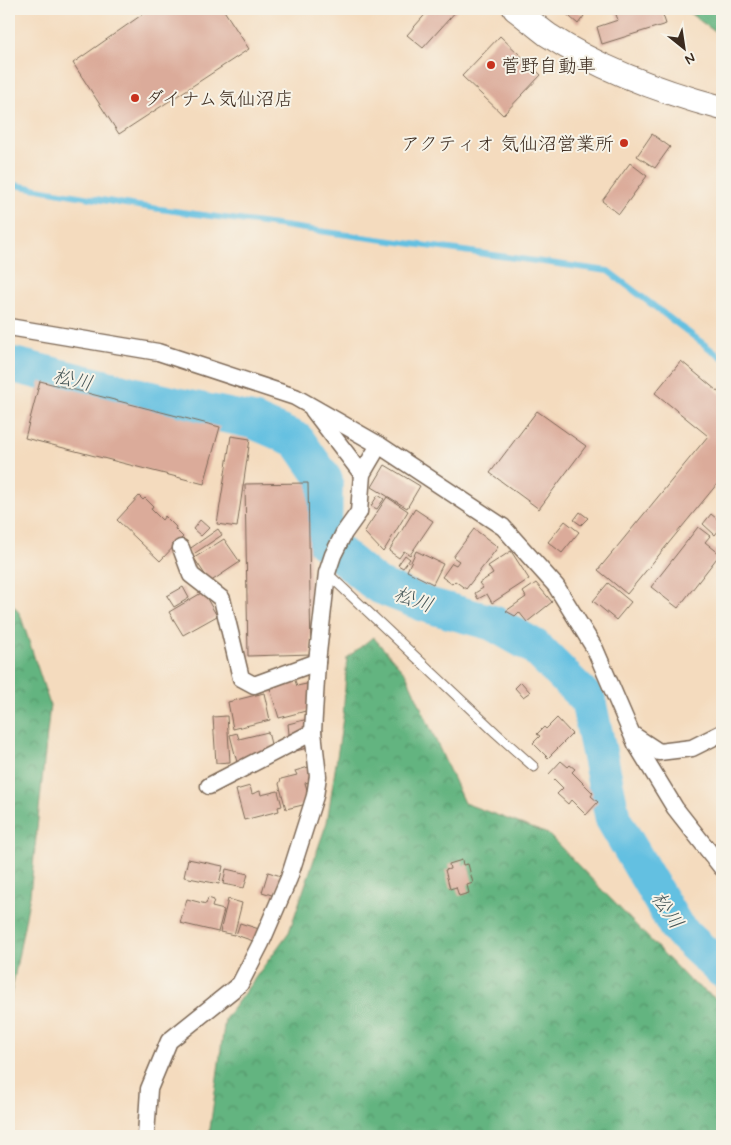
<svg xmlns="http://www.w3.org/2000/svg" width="731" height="1145" font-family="Mynerve,'Klee One',sans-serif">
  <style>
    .forest { fill: url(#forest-crowns); stroke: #4f6f4f }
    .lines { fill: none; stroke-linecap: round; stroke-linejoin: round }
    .stream { stroke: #63c0e1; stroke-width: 6 }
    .river { stroke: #63c0e1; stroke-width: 36 }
    .building { fill: #dbab9a }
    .service-casing { stroke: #7c6856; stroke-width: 11 }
    .minor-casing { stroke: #7c6856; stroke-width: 19 }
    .secondary-casing { stroke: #7c6856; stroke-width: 26 }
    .service { stroke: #fff; stroke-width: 9 }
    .minor { stroke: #fff; stroke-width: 16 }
    .secondary { stroke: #fff; stroke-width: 24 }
    .poi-dot { fill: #c8321e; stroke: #f7f3e8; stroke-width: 2 }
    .labels { text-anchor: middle; stroke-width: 4; stroke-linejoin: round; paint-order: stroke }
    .poi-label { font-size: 19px; fill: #3b2a1e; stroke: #f7f3e8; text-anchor: start }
    .water-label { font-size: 20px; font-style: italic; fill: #475758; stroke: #f7f3e8 }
  </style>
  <defs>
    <pattern id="forest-crowns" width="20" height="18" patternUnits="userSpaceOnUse" patternTransform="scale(1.25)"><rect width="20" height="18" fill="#63b480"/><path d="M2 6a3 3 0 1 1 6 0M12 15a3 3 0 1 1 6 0" fill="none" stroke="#539368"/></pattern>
  </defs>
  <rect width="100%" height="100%" fill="#f7f3e8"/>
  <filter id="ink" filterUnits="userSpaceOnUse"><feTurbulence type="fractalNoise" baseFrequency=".02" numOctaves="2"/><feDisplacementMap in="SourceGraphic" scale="10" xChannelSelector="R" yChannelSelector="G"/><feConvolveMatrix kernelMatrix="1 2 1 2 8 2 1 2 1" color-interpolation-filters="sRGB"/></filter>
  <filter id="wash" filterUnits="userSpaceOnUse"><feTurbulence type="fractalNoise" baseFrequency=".0096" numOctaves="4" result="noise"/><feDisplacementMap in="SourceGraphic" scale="20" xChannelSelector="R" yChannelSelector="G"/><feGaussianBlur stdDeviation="1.12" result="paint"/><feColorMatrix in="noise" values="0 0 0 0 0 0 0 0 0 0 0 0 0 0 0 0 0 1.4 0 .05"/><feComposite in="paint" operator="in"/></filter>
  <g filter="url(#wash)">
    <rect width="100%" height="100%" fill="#f4dbbe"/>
    <g class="forest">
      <path d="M684,9H722V37Z"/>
      <path d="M9,600L20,614L50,705L30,895L9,1005Z"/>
      <path d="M373,637L406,674L464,803L548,834L689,980L722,1003V1136H209L225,1019L289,932L327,822L343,718L347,658Z"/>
    </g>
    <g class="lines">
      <path class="stream" d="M9,184L131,205L608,271L722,358"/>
      <path class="river" d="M9,364L176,405L253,421L297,440L325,480L324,541L377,585L427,605L493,623L535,647L588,700L613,819L677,928L722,970"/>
    </g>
    <g id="blocks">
      <g class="building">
        <path d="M150,9H223L249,49L119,134L73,63Z"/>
        <path d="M430,9H458L423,48L407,35Z"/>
        <path d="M565,9H575L584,16L578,24L563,11Z"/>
        <path d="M614,9H661L666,24L602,44L597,27L618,20Z"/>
        <path d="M500,36L541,75L503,115L462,76Z"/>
        <path d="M652,134L670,147L655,168L637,156Z"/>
        <path d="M630,163L647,176L619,214L602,201Z"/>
        <path d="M681,361L722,395V478L627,594L598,570L708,436L655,393Z"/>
        <path d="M40,381L220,427L204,484L25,438Z"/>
        <path d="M537,411L586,446L539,509L490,473Z"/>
        <path d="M231,436L250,439L237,527L217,524Z"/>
        <path d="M385,465L420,486L407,508L372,487Z"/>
        <path d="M308,483L311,654L248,656L245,484Z"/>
        <path d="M378,495L384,499L377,509L371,506Z"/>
        <path d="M139,496L143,500L145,498L153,506L151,509L162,520L165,516L176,527L175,529L183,537L160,561L117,520Z"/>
        <path d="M387,497L408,511L383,552L364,532Z"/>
        <path d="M415,509L433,521L410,555L404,551L399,558L389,551Z"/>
        <path d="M580,512L588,518L581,525L574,520Z"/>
        <path d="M711,514L722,523V526L715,535L703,524Z"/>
        <path d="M200,520L209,528L201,536L193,529Z"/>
        <path d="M565,521L579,532L562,553L548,542Z"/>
        <path d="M698,527L710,536L705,542L720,554L678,608L651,587Z"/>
        <path d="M218,529L222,535L192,555L188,550Z"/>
        <path d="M474,529L498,547L466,589L455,581L452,584L442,577L452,563L456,565L459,561L453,557Z"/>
        <path d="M224,539L240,562L210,582L194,558Z"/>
        <path d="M416,551L443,564L433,584L407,571Z"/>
        <path d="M511,551L529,579L492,603L487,594L478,599L475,593L483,588L479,583L493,574L488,566Z"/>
        <path d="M405,555L410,559L403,568L398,565Z"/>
        <path d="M536,583L552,602L527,622L519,612L515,616L506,611L526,597L523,592Z"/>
        <path d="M608,583L631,602L616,620L593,601Z"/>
        <path d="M183,587L189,598L174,607L167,596Z"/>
        <path d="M203,592L217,616L183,635L169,612Z"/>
        <path d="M294,678L297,686L311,683L317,708L279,718L269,685Z"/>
        <path d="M521,682L530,692L523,697L515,688Z"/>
        <path d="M264,693L270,720L233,729L228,702Z"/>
        <path d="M227,716L230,762L216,763L213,717Z"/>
        <path d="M557,718L572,734L548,758L533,743L540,736L537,734L544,727L546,729Z"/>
        <path d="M308,719L311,747L296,751L293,743L290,744L288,724Z"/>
        <path d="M268,732L272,748L239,770L230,735L237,733L239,739Z"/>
        <path d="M561,761L568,767L570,765L575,769L572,772L593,793L591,796L598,802L586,815L571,800L568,804L557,794L563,788L549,774Z"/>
        <path d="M312,766L316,780L305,783L311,803L286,809L279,784L281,779L297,775L295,771Z"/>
        <path d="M250,786L252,794L260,791L261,795L278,791L282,806L278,807L279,811L244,820L236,790Z"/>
        <path d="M188,859L223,866L219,884L184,877Z"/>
        <path d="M462,860L463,865L468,864L473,883L467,885L469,893L459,896L456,887L450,889L445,870L450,869L449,864Z"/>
        <path d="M226,869L248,874L244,888L223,884Z"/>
        <path d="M268,872L281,876L275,896L262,892Z"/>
        <path d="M208,898L214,900L212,907L224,910L218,932L180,923L187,899L206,904Z"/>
        <path d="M228,899L242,903L234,935L220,932Z"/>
        <path d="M240,923L259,929L256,942L236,935Z"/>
      </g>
    </g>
  </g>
  <g filter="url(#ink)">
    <use href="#blocks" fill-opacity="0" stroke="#7c6856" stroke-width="1"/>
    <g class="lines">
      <defs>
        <path id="service" d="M327,573L496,733L534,767"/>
        <g id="minor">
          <path d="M9,327L158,352L295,397L379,445L503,527L556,586L595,649L636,744L675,808L722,868"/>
          <path d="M313,410L362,474"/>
          <path d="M181,548L191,575L222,599L241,678L254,685L317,662"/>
          <path d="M633,735L659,752L692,748L722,733"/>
          <path d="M209,786L313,732"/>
          <path d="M146,1136L149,1089L169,1041L240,984L261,943L289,878L315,796L318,776L313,732L317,662L327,573L333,555L344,533L359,512L362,474L379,445"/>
        </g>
        <path id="secondary" d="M515,9C526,17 537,27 548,35C601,70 662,92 722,108"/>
      </defs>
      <use href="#service" class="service-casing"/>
      <use href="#minor" class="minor-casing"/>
      <use href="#secondary" class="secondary-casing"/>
      <use href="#service" class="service"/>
      <use href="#minor" class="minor"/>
      <use href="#secondary" class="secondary"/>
    </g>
  </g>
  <g class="poi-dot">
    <circle cx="491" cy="65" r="5"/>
    <circle cx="135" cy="98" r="5"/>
    <circle cx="624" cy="143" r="5"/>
  </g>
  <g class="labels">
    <g class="poi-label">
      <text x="501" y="72">菅野自動車</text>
      <text x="145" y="105">ダイナム気仙沼店</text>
      <text x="614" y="150" text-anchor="end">アクティオ 気仙沼営業所</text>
    </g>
    <g class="water-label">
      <text transform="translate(73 379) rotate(13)" y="7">松川</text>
      <text transform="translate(414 599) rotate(20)" y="7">松川</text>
      <text transform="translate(668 910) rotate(56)" y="7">松川</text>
    </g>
  </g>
  <rect width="731" height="1145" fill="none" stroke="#f7f3e8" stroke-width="30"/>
  <g transform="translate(684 48) rotate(150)" stroke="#f7f3e8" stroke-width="4" paint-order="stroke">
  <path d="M0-4L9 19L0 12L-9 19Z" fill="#3b2a1e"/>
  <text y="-8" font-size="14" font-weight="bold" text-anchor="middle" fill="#3b2a1e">N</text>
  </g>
</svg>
